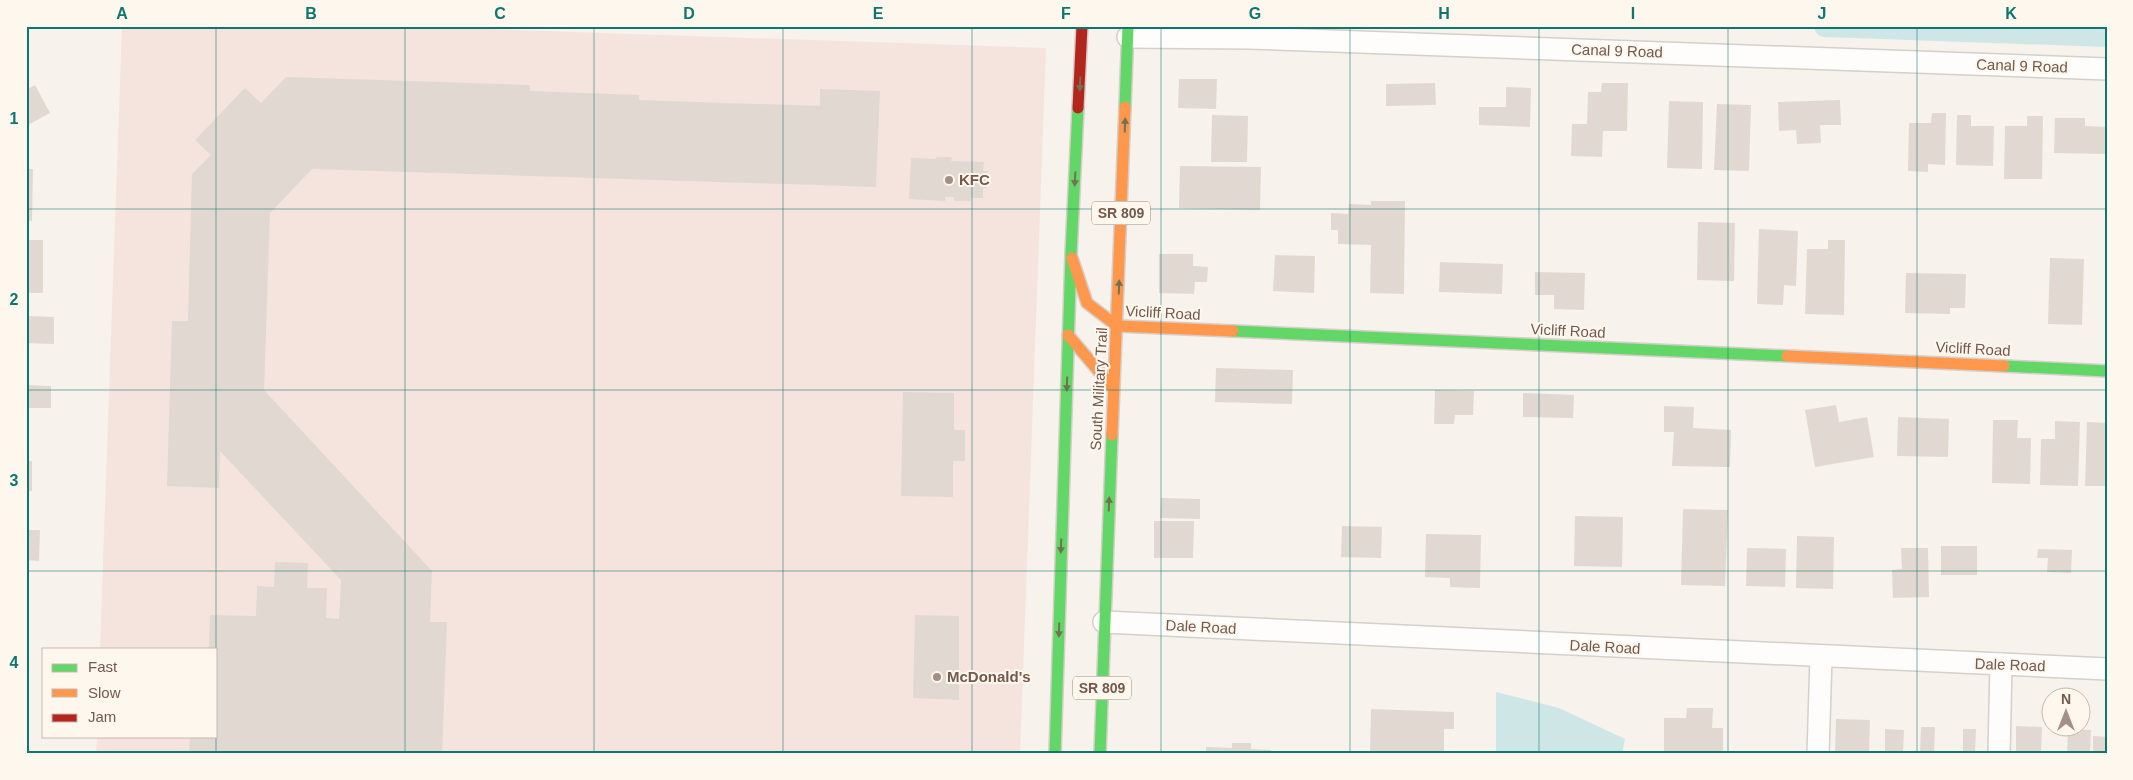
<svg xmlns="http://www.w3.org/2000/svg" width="2133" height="780" font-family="Helvetica,sans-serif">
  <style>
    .commercial { fill: #f4e4dd }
    .water { fill: #cee6e6 }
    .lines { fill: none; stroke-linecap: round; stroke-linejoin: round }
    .canal { stroke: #cee6e6; stroke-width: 22 }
    .building { fill: #e1d8d1 }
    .street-casing { stroke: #d6cfca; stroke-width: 24 }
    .fast-casing { stroke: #d6cec8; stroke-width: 14 }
    .slow-casing { stroke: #d6cec8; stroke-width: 14 }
    .jam-casing { stroke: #d6cec8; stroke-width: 14 }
    .street { stroke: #fefdfc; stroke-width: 21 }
    .fast { stroke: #63d668; stroke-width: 11 }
    .slow { stroke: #ff974d; stroke-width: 11 }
    .jam { stroke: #b3261e; stroke-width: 11 }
    .oneway { fill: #717252 }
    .grid { fill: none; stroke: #0f766e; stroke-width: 1; stroke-opacity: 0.55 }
    .poi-dot { fill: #a28f85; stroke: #fef7ee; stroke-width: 2 }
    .labels { text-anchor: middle; stroke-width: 4; stroke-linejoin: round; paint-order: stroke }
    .shield { fill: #fef7ee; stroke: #9d887d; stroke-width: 1 }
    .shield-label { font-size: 14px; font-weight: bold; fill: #74594d }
    .street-label { font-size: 15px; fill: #74594d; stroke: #fef7ee }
    .poi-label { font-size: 15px; font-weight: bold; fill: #74594d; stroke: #fef7ee; text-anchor: start }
    .neatline { fill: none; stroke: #0f766e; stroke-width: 2 }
    .grid-label { font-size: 16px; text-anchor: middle; font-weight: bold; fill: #0f766e }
  </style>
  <rect width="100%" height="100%" fill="#f7f2ec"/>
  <path class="commercial" d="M122,26H397L1046,48L1020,754H96L97,736H216V649H100Z"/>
  <path class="water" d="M1496,692L1559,708L1625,739L1622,754H1496Z"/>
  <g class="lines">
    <path class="canal" d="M1825,26L2107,36"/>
  </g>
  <g class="building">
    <path d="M286,77L530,85V91L639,95V100L820,106V89L880,91L876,187L312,169L270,213L264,390L432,571L430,622H447L442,754H189L190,736H216V649H209L210,615L256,616L257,586L274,587L275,562L308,563L307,588H327L326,618L339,619L341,580L220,451L219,488L167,486L172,321H188L192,174L211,155L195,140L245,88L261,103Z"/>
    <path d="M1179,79H1217L1216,109L1178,108Z"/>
    <path d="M1435,83L1436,105L1386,106V84Z"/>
    <path d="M1602,83H1628L1627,131H1603L1602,157L1571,156L1572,124H1587L1588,92H1601Z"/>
    <path d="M35,85L50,113L26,126V90Z"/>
    <path d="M1506,87L1531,88L1530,127L1479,125V107H1506Z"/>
    <path d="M1840,100L1841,125H1820L1821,143L1797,144L1796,130L1779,131L1778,102Z"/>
    <path d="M1669,101L1703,102L1702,169L1667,168Z"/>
    <path d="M1717,104L1751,105L1749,171L1714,170Z"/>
    <path d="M1932,113H1946L1945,165L1928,164V172L1908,171L1909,123H1931Z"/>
    <path d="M1212,115L1248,116L1247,162H1211Z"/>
    <path d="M1957,115H1971V126H1994L1993,166L1956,165Z"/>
    <path d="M2027,116H2043L2042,179H2004L2005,126H2027Z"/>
    <path d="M2055,118H2085V126L2107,127V154L2054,153Z"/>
    <path d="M936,157H952L951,161L984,162L983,171H988L987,188H983V198H971V201H954V197H945V201L909,199L911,158L936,159Z"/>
    <path d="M1180,166L1261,167L1260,210L1179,208Z"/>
    <path d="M26,169H33L32,221H26Z"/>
    <path d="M1371,201H1405L1404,294L1370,293L1371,245L1338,244V230H1331V213L1348,214L1349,204L1371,205Z"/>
    <path d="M1698,222L1735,223L1734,281L1697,280Z"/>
    <path d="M1759,229L1798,231L1796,286L1784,285L1783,305L1757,304Z"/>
    <rect x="26" y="240" width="17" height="53"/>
    <path d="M1828,240H1845L1844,315L1805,314L1807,249H1828Z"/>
    <path d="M1159,254H1193V266L1208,267L1207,282H1195L1194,294L1159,293Z"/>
    <path d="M1275,255L1315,256L1314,293L1273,291Z"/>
    <path d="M2050,258L2084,259L2082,325L2048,324Z"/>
    <path d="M1440,262L1503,264L1502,294L1439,292Z"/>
    <path d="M1535,272L1585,273L1584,310L1554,309V295H1535Z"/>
    <path d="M1906,273L1966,274L1965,308H1950V314L1905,313Z"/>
    <path d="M26,316L54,317V344L26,343Z"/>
    <path d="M1216,368L1293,370L1292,404L1215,402Z"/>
    <path d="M26,385L51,386V408H26Z"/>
    <path d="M1435,390L1474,391L1473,415H1455L1454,424H1434Z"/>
    <path d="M903,392L954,393V430H965V461H953V497L901,496Z"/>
    <path d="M1523,393L1574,395L1573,418L1523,417Z"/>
    <path d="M1836,405L1839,422L1867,417L1874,457L1815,467L1805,410Z"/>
    <path d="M1664,406L1694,407L1693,428L1731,430L1730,467L1672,466L1674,432H1664Z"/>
    <path d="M1898,417L1949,419L1948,457L1897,456Z"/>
    <path d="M1993,420H2018L2017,438H2031L2030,484L1992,483Z"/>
    <path d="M2055,421L2080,422L2078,486L2040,485L2041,439H2055Z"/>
    <path d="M2087,422L2107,423V486H2085Z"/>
    <rect x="26" y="461" width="6" height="30"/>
    <path d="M1161,498L1200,499V519L1160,518Z"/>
    <path d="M1683,509L1728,510L1725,586L1681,585Z"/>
    <path d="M1575,516L1623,517L1622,567L1574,566Z"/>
    <path d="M1154,521H1194L1193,558H1154Z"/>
    <path d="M1342,526L1382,527L1381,558L1341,557Z"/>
    <path d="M26,530H40L39,561L26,560Z"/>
    <path d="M1426,534L1481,535L1480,588L1450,587V578L1425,577Z"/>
    <path d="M1797,536L1834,537L1833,589L1796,588Z"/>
    <rect x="1941" y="546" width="36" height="29"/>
    <path d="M1747,548L1786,549L1785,587L1746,586Z"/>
    <path d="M1901,548H1928L1929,597L1893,598L1892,570L1902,569Z"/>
    <path d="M2038,549L2072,550L2071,573L2047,572L2048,558H2037Z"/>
    <path d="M915,615L959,616V700L913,698Z"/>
    <path d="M1687,708H1713L1712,728H1723V754H1664V718H1686Z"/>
    <path d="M1371,709L1454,712V729H1444V754H1370Z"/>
    <path d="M1836,719L1870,720L1869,754H1835Z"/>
    <path d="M2016,726L2042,727L2041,754H2016Z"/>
    <path d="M1921,727H1935L1934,754H1920Z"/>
    <path d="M1885,729L1904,730L1903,754H1885Z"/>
    <path d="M1963,729H1976L1975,754H1963Z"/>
    <path d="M2068,729L2091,730L2090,754H2067Z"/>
    <path d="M2093,736L2107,737V754H2093Z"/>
    <path d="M1232,743H1251V749L1271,750V754H1206V747L1232,748Z"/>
  </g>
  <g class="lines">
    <defs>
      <g id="street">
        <path d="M1128,37L1250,38L2107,69"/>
        <path d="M1104,622L2107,669"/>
        <path d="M1818,754L1821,657"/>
        <path d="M1999,754L2001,664"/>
      </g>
      <g id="fast">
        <path d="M1125,107L1128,26"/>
        <path d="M1233,331L1787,356"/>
        <path d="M2004,366L2107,371"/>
        <path d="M1055,754L1071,254L1078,108"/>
        <path d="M1100,754L1112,435"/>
      </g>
      <g id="slow">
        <path d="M1072,258L1087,303L1117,326L1233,331"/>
        <path d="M1068,335L1113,388"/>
        <path d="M1787,356L2004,366"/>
        <path d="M1112,435L1125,107"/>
      </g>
      <path id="jam" d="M1078,108L1082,26"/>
    </defs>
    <use href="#street" class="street-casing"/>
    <use href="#fast" class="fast-casing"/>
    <use href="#slow" class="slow-casing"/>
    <use href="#jam" class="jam-casing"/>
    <use href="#street" class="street"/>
    <use href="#fast" class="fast"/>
    <use href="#slow" class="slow"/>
    <use href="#jam" class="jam"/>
  </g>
  <defs><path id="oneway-solid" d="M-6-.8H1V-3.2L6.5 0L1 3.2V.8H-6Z" transform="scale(1.25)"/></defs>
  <g class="oneway">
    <use href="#oneway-solid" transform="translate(1080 84) rotate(92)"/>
    <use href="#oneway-solid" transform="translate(1125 125) rotate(-88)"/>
    <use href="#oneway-solid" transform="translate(1075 179) rotate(93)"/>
    <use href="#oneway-solid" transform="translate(1119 287) rotate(-88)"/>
    <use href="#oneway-solid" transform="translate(1067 384) rotate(92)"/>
    <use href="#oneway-solid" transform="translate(1109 504) rotate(-88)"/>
    <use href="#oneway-solid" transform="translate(1061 546) rotate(92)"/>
    <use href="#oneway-solid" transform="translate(1059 630) rotate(92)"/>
  </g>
  <path class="grid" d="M216,26V754M405,26V754M594,26V754M783,26V754M972,26V754M1161,26V754M1350,26V754M1539,26V754M1728,26V754M1917,26V754M26,209H2107M26,390H2107M26,571H2107"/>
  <g class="poi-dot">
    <circle cx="949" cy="180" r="5"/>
    <circle cx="937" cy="677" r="5"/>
  </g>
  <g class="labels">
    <g class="shield">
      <rect x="1092" y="201.5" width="58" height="23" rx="4"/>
      <rect x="1073" y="676.5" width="58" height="23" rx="4"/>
    </g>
    <g class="shield-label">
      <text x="1121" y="218">SR 809</text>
      <text x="1102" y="693">SR 809</text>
    </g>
    <g class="street-label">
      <text transform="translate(1617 51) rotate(2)" y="5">Canal 9 Road</text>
      <text transform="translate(2022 66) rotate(2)" y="5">Canal 9 Road</text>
      <text transform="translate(1163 313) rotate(3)" y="5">Vicliff Road</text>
      <text transform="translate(1568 331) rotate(3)" y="5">Vicliff Road</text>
      <text transform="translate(1973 349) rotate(3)" y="5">Vicliff Road</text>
      <text transform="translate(1099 389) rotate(-87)" y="5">South Military Trail</text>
      <text transform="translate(1201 627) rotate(3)" y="5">Dale Road</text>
      <text transform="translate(1605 647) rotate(3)" y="5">Dale Road</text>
      <text transform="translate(2010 665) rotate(2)" y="5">Dale Road</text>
    </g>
    <g class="poi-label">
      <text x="959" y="185">KFC</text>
      <text x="947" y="682">McDonald's</text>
    </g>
  </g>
  <rect width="2133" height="780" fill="none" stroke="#fef7ee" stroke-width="55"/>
  <rect x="42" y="648" width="175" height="90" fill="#fef7ee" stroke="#c7b8ae"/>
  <rect x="52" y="664" width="25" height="8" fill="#63d668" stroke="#c7b8ae"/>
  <text x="88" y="672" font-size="15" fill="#74594d">Fast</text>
  <rect x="52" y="689" width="25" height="8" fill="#ff974d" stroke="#c7b8ae"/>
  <text x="88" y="698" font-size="15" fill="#74594d">Slow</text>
  <rect x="52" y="714" width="25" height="8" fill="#b3261e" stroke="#c7b8ae"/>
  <text x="88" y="722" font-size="15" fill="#74594d">Jam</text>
  <g transform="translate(2066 712)"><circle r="24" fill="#fef7ee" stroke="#c7b8ae"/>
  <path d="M0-4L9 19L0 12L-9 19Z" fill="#a28f85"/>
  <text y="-8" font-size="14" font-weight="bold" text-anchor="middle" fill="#74594d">N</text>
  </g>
  <rect x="28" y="28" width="2078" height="724" class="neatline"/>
  <g class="grid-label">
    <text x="122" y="19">A</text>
    <text x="311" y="19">B</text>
    <text x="500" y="19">C</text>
    <text x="689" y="19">D</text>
    <text x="878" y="19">E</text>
    <text x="1066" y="19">F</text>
    <text x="1255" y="19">G</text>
    <text x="1444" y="19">H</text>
    <text x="1633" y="19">I</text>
    <text x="1822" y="19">J</text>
    <text x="2011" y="19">K</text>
    <text x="14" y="124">1</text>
    <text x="14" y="305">2</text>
    <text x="14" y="486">3</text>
    <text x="14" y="668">4</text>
  </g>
</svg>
